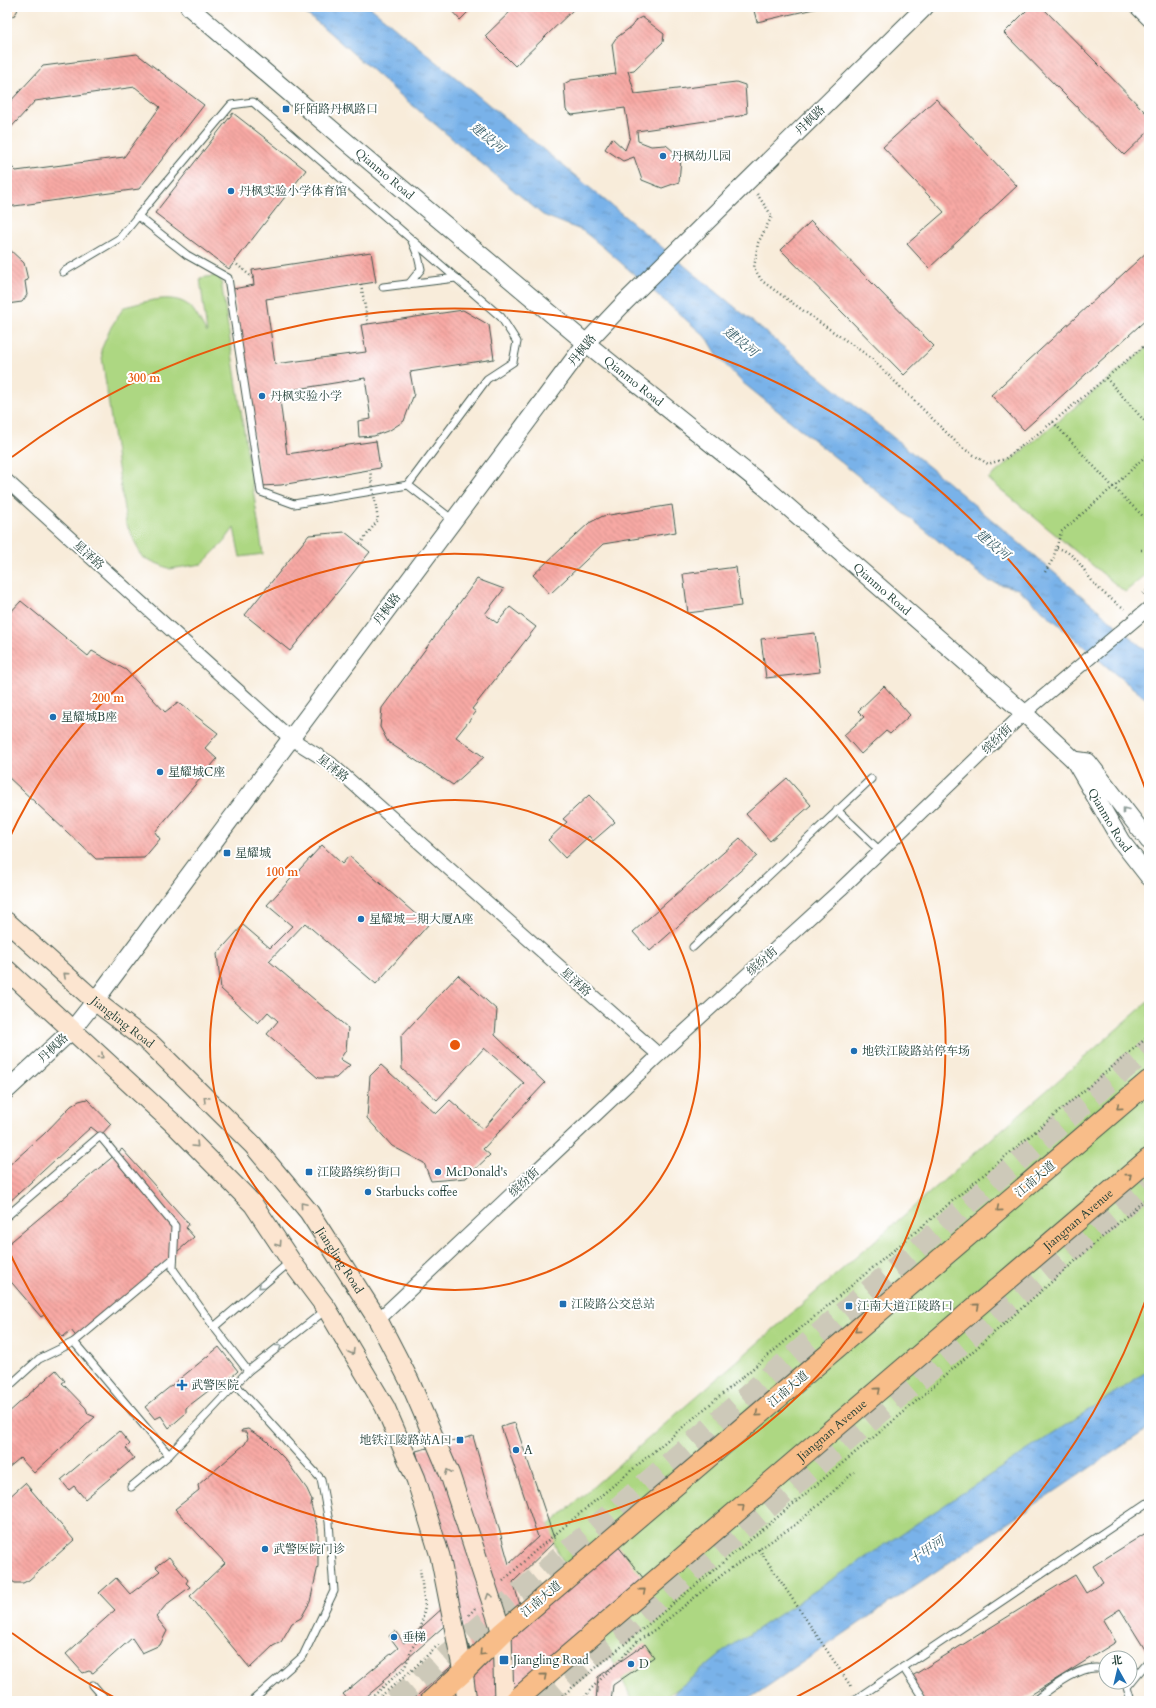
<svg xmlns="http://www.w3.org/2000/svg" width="1156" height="1708" font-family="Cardo,'Noto Serif SC',serif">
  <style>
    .green { fill: #add782; stroke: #668a5b }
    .water { fill: url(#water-ripples); stroke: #4c788e }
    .building { fill: url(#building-back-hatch) }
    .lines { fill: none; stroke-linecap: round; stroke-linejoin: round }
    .trunk-tunnel { stroke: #cdc9b9; stroke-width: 22; stroke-dasharray: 22 11; stroke-linecap: butt }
    .service-casing { stroke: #40574d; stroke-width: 9 }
    .minor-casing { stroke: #40574d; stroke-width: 15 }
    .tertiary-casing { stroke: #40574d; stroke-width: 19 }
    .secondary-casing { stroke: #40574d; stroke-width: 21 }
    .primary-casing { stroke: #40574d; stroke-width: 23 }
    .path { stroke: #40574d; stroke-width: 2.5; stroke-dasharray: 1 3; stroke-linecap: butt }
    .service { stroke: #fff; stroke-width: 7 }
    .minor { stroke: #fff; stroke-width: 13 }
    .tertiary { stroke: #fff; stroke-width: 17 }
    .secondary { stroke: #fce5d0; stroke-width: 19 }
    .primary { stroke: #f8bd89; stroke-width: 21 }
    .path-bridge { stroke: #40574d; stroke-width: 2.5; stroke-dasharray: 1 3; stroke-linecap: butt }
    .oneway { stroke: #8f9e9a }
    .oneway2 { stroke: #8e9182 }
    .oneway3 { stroke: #81775a }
    .ring { fill: none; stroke: #e8590c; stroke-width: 2 }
    .poi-dot { fill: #1f6fb2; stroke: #fff; stroke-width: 1.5 }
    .labels { text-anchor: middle; stroke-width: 4; stroke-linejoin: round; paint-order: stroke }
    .poi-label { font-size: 12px; fill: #1f3d34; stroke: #fff; text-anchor: start }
    .street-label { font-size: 12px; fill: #1f3d34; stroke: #fff }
    .water-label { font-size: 13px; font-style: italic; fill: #3a606a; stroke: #fff }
    .centre { fill: #e8590c; stroke: #fff; stroke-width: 2 }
    .ring-label { font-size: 12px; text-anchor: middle; font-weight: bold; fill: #e8590c; stroke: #fff; stroke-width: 4; stroke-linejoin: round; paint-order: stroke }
  </style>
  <defs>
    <pattern id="water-ripples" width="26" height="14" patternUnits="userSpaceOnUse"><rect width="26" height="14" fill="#79b2e9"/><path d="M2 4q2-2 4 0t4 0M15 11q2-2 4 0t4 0" fill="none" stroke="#6392be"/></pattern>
    <pattern id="building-back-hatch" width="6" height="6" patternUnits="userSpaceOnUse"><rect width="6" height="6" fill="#f8a9a4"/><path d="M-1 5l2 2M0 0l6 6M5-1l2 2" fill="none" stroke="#c88b86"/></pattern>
  </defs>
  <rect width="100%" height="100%" fill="#fff"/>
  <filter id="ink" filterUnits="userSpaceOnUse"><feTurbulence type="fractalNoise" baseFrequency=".025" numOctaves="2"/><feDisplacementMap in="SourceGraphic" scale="8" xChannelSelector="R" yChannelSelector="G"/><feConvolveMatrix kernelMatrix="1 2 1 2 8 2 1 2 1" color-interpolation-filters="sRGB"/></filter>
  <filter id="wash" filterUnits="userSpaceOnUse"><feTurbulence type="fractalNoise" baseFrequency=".012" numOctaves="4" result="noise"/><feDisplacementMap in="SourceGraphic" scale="16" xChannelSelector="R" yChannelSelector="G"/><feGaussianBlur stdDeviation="0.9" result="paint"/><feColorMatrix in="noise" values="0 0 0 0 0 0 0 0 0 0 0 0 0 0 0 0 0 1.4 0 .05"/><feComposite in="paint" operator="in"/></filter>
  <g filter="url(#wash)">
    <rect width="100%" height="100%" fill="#f8ecda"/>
    <g class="green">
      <path d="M220,275L263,554L240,557L234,528L223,543L202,564L170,569L142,557L126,523L101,350L111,327L124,307C143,303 171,292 188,305C195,309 202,326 207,333L200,278Z"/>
      <path d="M1149,346V572L1125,592L988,479Z"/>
      <path d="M1149,1001V1381L659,1701H633L546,1528Z"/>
    </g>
    <g class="water">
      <path d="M297,7H370L939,475L1149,653V701L1113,672L1018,589L988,581L742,382L720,359L708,339L603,247L583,231L543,215L398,93L322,26Z"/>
      <path d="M1149,1370V1428L883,1607L746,1701H668L677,1690L724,1651Z"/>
    </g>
    <g id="blocks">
      <g class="building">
        <path d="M448,7H473L460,20Z"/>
        <path d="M515,7H576L515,66L485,36Z"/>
        <path d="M753,7H818V8L757,22Z"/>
        <path d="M1030,7H1042L1149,116V131L1124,155L1004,33Z"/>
        <path d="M642,17L664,34L663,42L634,70L628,71L635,94L736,82L745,85L747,113L740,116L637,131L638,141L651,146L666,145L681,158L679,182L662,188L642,180L634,157L623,161L605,149L612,138L625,150L630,137L625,108L572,115L566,110L564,84L571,80L616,74L612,44L616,38L631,27L636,20Z"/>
        <path d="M137,54L204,105L139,189L7,207V162L16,171L124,157L160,107L135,87L35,101L7,132V105L43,66Z"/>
        <path d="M936,99L1017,186L929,268L907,244L944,212L883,147Z"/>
        <path d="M233,113L306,170L229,269L155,213Z"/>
        <path d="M811,221L934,346L904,375L781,250Z"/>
        <path d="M7,247L24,263L28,280L25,281L27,295L22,302L7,304Z"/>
        <path d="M1149,250V317L1024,430L991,395Z"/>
        <path d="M371,252L376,282L266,299L275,364L366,352L361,325L463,310L489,325L494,359L410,372L414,394L404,421L390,430L374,436L359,437L358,421L371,419L365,378L279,392L287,454L376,441L380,468L281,485L260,486L233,289L254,285L252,270Z"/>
        <path d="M672,505L676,532L603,544L550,594L533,575L589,523L603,516Z"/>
        <path d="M345,532L370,552L290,651L245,615L309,535Z"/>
        <path d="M736,567L741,606L688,613L683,574Z"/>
        <path d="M477,579L504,589L485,614L497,623L510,607L536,627L472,709L476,712L456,737L484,757L453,785L388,742L380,727L382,708Z"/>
        <path d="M21,601L88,656L92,651L126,670L165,712L178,702L218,733L205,748L217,759L155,832L160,839L144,858L96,859L7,776V616Z"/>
        <path d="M815,633L820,672L766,678L761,639Z"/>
        <path d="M884,686L910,715L890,734L886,731L861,754L844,735L864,717L858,711Z"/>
        <path d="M787,778L811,805L770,841L746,814Z"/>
        <path d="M589,795L615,822L593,841L589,836L565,858L548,840L567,822L563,819Z"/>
        <path d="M740,838L757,856L650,951L633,932Z"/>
        <path d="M322,845L342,864L349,856L428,925L376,984L305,923L269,961L348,1028L346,1050L340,1059L350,1065L336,1078H318L267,1034L278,1021L268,1012L258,1023L221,989L217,954L243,925L270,948L292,926L267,905Z"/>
        <path d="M458,975L497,1010L495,1035L545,1083L483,1149L490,1155L466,1178L431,1181L424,1163L392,1146L367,1118L370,1076L381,1065L436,1114L450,1100L483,1129L524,1083L484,1048L437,1100L402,1069L401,1036Z"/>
        <path d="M87,1099L111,1124L101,1135L91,1127L7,1204V1167L44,1134L71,1106L79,1101Z"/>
        <path d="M122,1149L189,1224L186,1228L194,1237L78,1339L71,1330L63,1337L44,1315L41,1317L7,1277L9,1269L7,1268V1245Z"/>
        <path d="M219,1347L238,1371L226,1382H220L186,1408V1413L169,1428L161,1416L155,1419L145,1407Z"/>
        <path d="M56,1370L65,1381L62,1383L86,1408L88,1414L95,1417L34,1473L20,1458L7,1469V1414Z"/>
        <path d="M515,1423L555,1541L513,1582L521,1608L606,1531L644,1579L538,1671L546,1701H411L470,1650L459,1613L382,1681L384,1682L361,1701H349L343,1694L398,1648L389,1636L395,1631L404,1643L455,1597L416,1451L473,1436L509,1564L538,1537L501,1427Z"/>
        <path d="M248,1429L267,1441L285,1459L307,1489L312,1500L311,1505L318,1529V1566L310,1602L301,1618L292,1623L281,1642L273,1646L250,1668L190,1596L225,1563L175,1509L199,1490L198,1485L245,1444L248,1438L246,1432H241L242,1430Z"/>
        <path d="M119,1431L130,1444L126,1448L134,1458L85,1499L74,1486L69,1490L61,1480Z"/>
        <path d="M25,1483L74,1540L29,1580L23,1583H15L7,1578V1499Z"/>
        <path d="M1149,1531V1656L1120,1609L1103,1620L1116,1642L1021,1701H923L909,1678L1075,1575L1086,1593L1103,1582L1093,1566Z"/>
        <path d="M169,1557L188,1580L186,1583L190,1587L167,1604L156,1617L167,1631L160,1645L142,1653L132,1638L93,1673L89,1671L83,1673L66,1654L115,1610L99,1593L116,1578L130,1594L160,1571L156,1567Z"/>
        <path d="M645,1644L654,1657L613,1685L611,1701H596L598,1677Z"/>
      </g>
    </g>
  </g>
  <g filter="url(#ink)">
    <use href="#blocks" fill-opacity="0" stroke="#40574d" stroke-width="1"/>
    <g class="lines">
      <g class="trunk-tunnel">
        <path d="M394,1701L1149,1048"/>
        <path d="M542,1701L672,1589L1149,1185"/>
      </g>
      <defs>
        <g id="service">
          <path d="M63,272L120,238L138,216"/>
          <path d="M409,284L421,269L418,256L412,241"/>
          <path d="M383,287L456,278"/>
          <path d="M408,485L294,504L261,492L228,278L187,255L138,216L231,105L253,102L501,317L517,342L513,362L487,379L408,485L453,520"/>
          <path d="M837,810L880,851"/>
          <path d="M693,947L871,779"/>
          <path d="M7,1216L100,1136L175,1226L173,1269L214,1327L248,1371L169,1455L131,1487"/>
          <path d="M214,1327L291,1261"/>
          <path d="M248,1371L327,1309"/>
          <path d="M236,1385L321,1479L329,1522L334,1591L303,1656L252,1701"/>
          <path d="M7,1388L39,1359L74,1342"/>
          <path d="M169,1455L74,1342L173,1259"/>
          <path d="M903,1667L925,1701"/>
          <path d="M1126,1684L1131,1701"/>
          <path d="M93,1685L107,1701"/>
          <path d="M1127,1687L1149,1660"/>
          <path d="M853,1701L1149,1502"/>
          <path d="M1034,1701C1048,1690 1079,1666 1097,1668C1100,1668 1104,1671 1106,1672"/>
        </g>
        <g id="minor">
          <path d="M1136,7L1149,20"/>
          <path d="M7,481L290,738L330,763L659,1055"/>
          <path d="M378,1320L659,1055L841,889L1024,713L1149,608"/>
        </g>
        <g id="tertiary">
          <path id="s1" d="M189,7L349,144L586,343L765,487L1024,713L1074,760L1121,841L1149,877"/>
          <path d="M1074,760L1088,762L1149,841"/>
          <path d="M7,1090L73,1029L95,1001L586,343L625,302L925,7"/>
        </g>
        <g id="secondary">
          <path d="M7,8L8,7"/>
          <path id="s2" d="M7,922L95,1001L151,1044L253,1145L309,1212L378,1320L409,1380L450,1475L502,1633L504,1701"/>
          <path d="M7,970L175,1125L253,1204L291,1261L327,1309L385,1407L416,1479L440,1556L463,1672L467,1701"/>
        </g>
        <g id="primary">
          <path d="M431,1701L463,1672L502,1633L1149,1081"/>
          <path id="s3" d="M515,1701L1149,1159"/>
        </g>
      </defs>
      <use href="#service" class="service-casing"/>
      <use href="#minor" class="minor-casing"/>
      <use href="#tertiary" class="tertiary-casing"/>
      <use href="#secondary" class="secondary-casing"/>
      <use href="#primary" class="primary-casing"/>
      <g class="path">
        <path d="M757,194L772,216L758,243L754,268L762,281L819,322L870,357L961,447L988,464L1005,459L1053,422L1149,342"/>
        <path d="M234,262L254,279"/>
        <path d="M361,284L368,324"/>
        <path d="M1106,378L1149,426"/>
        <path d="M1053,422L1113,487L1149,522"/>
        <path d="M1057,548C1076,552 1084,572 1096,586C1105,595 1115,602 1125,609"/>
        <path d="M1141,550H1149"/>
        <path d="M1045,572L1053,559L1061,532L1113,487L1149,453"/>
        <path d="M1143,594L1149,589"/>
        <path d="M759,1549L852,1688"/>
        <path d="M503,1581L534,1552L1149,1036"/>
        <path d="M469,1615L476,1607"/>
        <path d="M368,1701L405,1667L412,1648L419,1637L425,1606L420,1569"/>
        <path d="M375,1701L411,1671L439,1644"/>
        <path d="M556,1701L904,1412L1149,1196"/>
        <path d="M583,1701L589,1691L638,1641L657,1628L727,1571L795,1525L821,1503L854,1472"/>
      </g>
      <use href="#service" class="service"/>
      <use href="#minor" class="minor"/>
      <use href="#tertiary" class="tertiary"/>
      <use href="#secondary" class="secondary"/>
      <use href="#primary" class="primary"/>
      <path class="path-bridge" d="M360,544L378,520L370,470"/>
    </g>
    <defs><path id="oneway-chevron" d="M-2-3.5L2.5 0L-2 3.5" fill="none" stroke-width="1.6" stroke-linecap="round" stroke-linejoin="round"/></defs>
    <g class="oneway">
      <use href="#oneway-chevron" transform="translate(1125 810) rotate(-128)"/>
      <use href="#oneway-chevron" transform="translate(261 1286) rotate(140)"/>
      <use href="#oneway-chevron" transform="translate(279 1347) rotate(-38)"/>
    </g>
    <g class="oneway2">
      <use href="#oneway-chevron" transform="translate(66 975) rotate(-138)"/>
      <use href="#oneway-chevron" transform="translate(101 1056) rotate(43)"/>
      <use href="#oneway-chevron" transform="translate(206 1099) rotate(-135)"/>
      <use href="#oneway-chevron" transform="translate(196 1145) rotate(46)"/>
      <use href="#oneway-chevron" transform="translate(303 1205) rotate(-130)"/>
      <use href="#oneway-chevron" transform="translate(279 1244) rotate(56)"/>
      <use href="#oneway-chevron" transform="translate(352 1352) rotate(59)"/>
      <use href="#oneway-chevron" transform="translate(448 1472) rotate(-112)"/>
      <use href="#oneway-chevron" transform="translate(489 1596) rotate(-109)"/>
    </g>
    <g class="oneway3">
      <use href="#oneway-chevron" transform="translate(1119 1107) rotate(140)"/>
      <use href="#oneway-chevron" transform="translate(1129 1176) rotate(-40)"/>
      <use href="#oneway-chevron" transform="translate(999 1209) rotate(140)"/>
      <use href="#oneway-chevron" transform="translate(977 1306) rotate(-40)"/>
      <use href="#oneway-chevron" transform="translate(857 1330) rotate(140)"/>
      <use href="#oneway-chevron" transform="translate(878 1390) rotate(-40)"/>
      <use href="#oneway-chevron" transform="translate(758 1414) rotate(140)"/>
      <use href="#oneway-chevron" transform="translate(742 1507) rotate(-41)"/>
      <use href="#oneway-chevron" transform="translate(643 1591) rotate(-41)"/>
      <use href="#oneway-chevron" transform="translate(482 1653) rotate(134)"/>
      <use href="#oneway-chevron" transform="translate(544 1676) rotate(-41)"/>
    </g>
  </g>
  <g class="ring">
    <circle cx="455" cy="1045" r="245"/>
    <path d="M8 841A491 491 0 1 1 8 1249"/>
    <path d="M1149 1291A736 736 0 0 1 789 1701M121 1701A736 736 0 0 1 12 1633M12 457A736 736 0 0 1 1149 799"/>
  </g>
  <g class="poi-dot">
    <rect x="282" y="105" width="8" height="8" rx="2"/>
    <circle cx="663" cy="156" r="4"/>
    <circle cx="231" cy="191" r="4"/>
    <circle cx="262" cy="396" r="4"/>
    <circle cx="53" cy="717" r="4"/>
    <circle cx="160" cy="772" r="4"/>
    <rect x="223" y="849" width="8" height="8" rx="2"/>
    <circle cx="361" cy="919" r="4"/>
    <circle cx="854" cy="1051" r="4"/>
    <rect x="305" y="1168" width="8" height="8" rx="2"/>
    <circle cx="438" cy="1172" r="4"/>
    <circle cx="368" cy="1192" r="4"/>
    <rect x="559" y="1300" width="8" height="8" rx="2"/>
    <rect x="845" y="1302" width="8" height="8" rx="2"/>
    <path d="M180 1379h4v4h4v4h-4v4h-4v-4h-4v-4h4z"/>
    <rect x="456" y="1436" width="8" height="8" rx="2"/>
    <circle cx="516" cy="1450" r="4"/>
    <circle cx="265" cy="1549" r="4"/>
    <circle cx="394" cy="1637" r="4"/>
    <rect x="499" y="1655" width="10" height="10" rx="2"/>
    <circle cx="631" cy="1664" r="4"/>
  </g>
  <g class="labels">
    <g class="poi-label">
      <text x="294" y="113">阡陌路丹枫路口</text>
      <text x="671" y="160">丹枫幼儿园</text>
      <text x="239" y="195">丹枫实验小学体育馆</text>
      <text x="270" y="400">丹枫实验小学</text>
      <text x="61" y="721">星耀城B座</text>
      <text x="168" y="776">星耀城C座</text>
      <text x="235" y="857">星耀城</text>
      <text x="369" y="923">星耀城二期大厦A座</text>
      <text x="862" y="1055">地铁江陵路站停车场</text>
      <text x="317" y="1176">江陵路缤纷街口</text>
      <text x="446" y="1176">McDonald's</text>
      <text x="376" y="1196">Starbucks coffee</text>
      <text x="571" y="1308">江陵路公交总站</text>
      <text x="857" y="1310">江南大道江陵路口</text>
      <text x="191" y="1389">武警医院</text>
      <text x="452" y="1444" text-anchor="end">地铁江陵路站A口</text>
      <text x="524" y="1454">A</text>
      <text x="273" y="1553">武警医院门诊</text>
      <text x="402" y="1641">垂梯</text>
      <text x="513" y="1664">Jiangling Road</text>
      <text x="639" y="1668">D</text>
    </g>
    <g class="street-label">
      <text transform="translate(810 120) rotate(-44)" y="4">丹枫路</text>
      <text dy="4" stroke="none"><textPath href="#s1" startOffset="257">Qianmo Road</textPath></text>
      <text transform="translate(582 350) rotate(-51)" y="4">丹枫路</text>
      <text dy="4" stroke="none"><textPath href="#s1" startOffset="581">Qianmo Road</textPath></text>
      <text transform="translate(89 555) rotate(42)" y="4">星泽路</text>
      <text dy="4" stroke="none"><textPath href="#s1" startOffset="905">Qianmo Road</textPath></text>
      <text transform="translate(387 609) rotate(-53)" y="4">丹枫路</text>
      <text transform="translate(997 739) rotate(-44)" y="4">缤纷街</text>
      <text transform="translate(333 768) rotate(38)" y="4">星泽路</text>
      <text dy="4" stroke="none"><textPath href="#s1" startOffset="1232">Qianmo Road</textPath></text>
      <text transform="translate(762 961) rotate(-42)" y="4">缤纷街</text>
      <text transform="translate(576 982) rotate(42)" y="4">星泽路</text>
      <text dy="4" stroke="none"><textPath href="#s2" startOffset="153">Jiangling Road</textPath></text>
      <text transform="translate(53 1048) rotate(-43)" y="4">丹枫路</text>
      <text transform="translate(1035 1179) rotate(-40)" y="4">江南大道</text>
      <text transform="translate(524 1182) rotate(-43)" y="4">缤纷街</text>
      <text dy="4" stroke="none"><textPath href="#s3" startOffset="741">Jiangnan Avenue</textPath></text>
      <text dy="4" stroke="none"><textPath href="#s2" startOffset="477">Jiangling Road</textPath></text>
      <text transform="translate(788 1389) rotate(-40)" y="4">江南大道</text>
      <text dy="4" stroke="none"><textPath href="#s3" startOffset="417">Jiangnan Avenue</textPath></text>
      <text transform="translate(541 1599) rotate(-40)" y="4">江南大道</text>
    </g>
    <g class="water-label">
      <text transform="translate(488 137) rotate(39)" y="5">建设河</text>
      <text transform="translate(741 341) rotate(39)" y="5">建设河</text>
      <text transform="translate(993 544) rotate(39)" y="5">建设河</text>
      <text transform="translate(926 1550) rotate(-34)" y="5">十甲河</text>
    </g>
  </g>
  <circle cx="455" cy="1045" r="6" class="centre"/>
  <g class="ring-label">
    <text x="144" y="382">300 m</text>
    <text x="108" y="702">200 m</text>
    <text x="282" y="876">100 m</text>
  </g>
  <rect width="1156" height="1708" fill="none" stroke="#fff" stroke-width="24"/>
  <g transform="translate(1118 1670) rotate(352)"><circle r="19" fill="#ffffff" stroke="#a5b1ae"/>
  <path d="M0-3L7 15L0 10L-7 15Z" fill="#1f6fb2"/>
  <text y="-6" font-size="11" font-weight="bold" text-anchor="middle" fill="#1f3d34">北</text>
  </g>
</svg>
